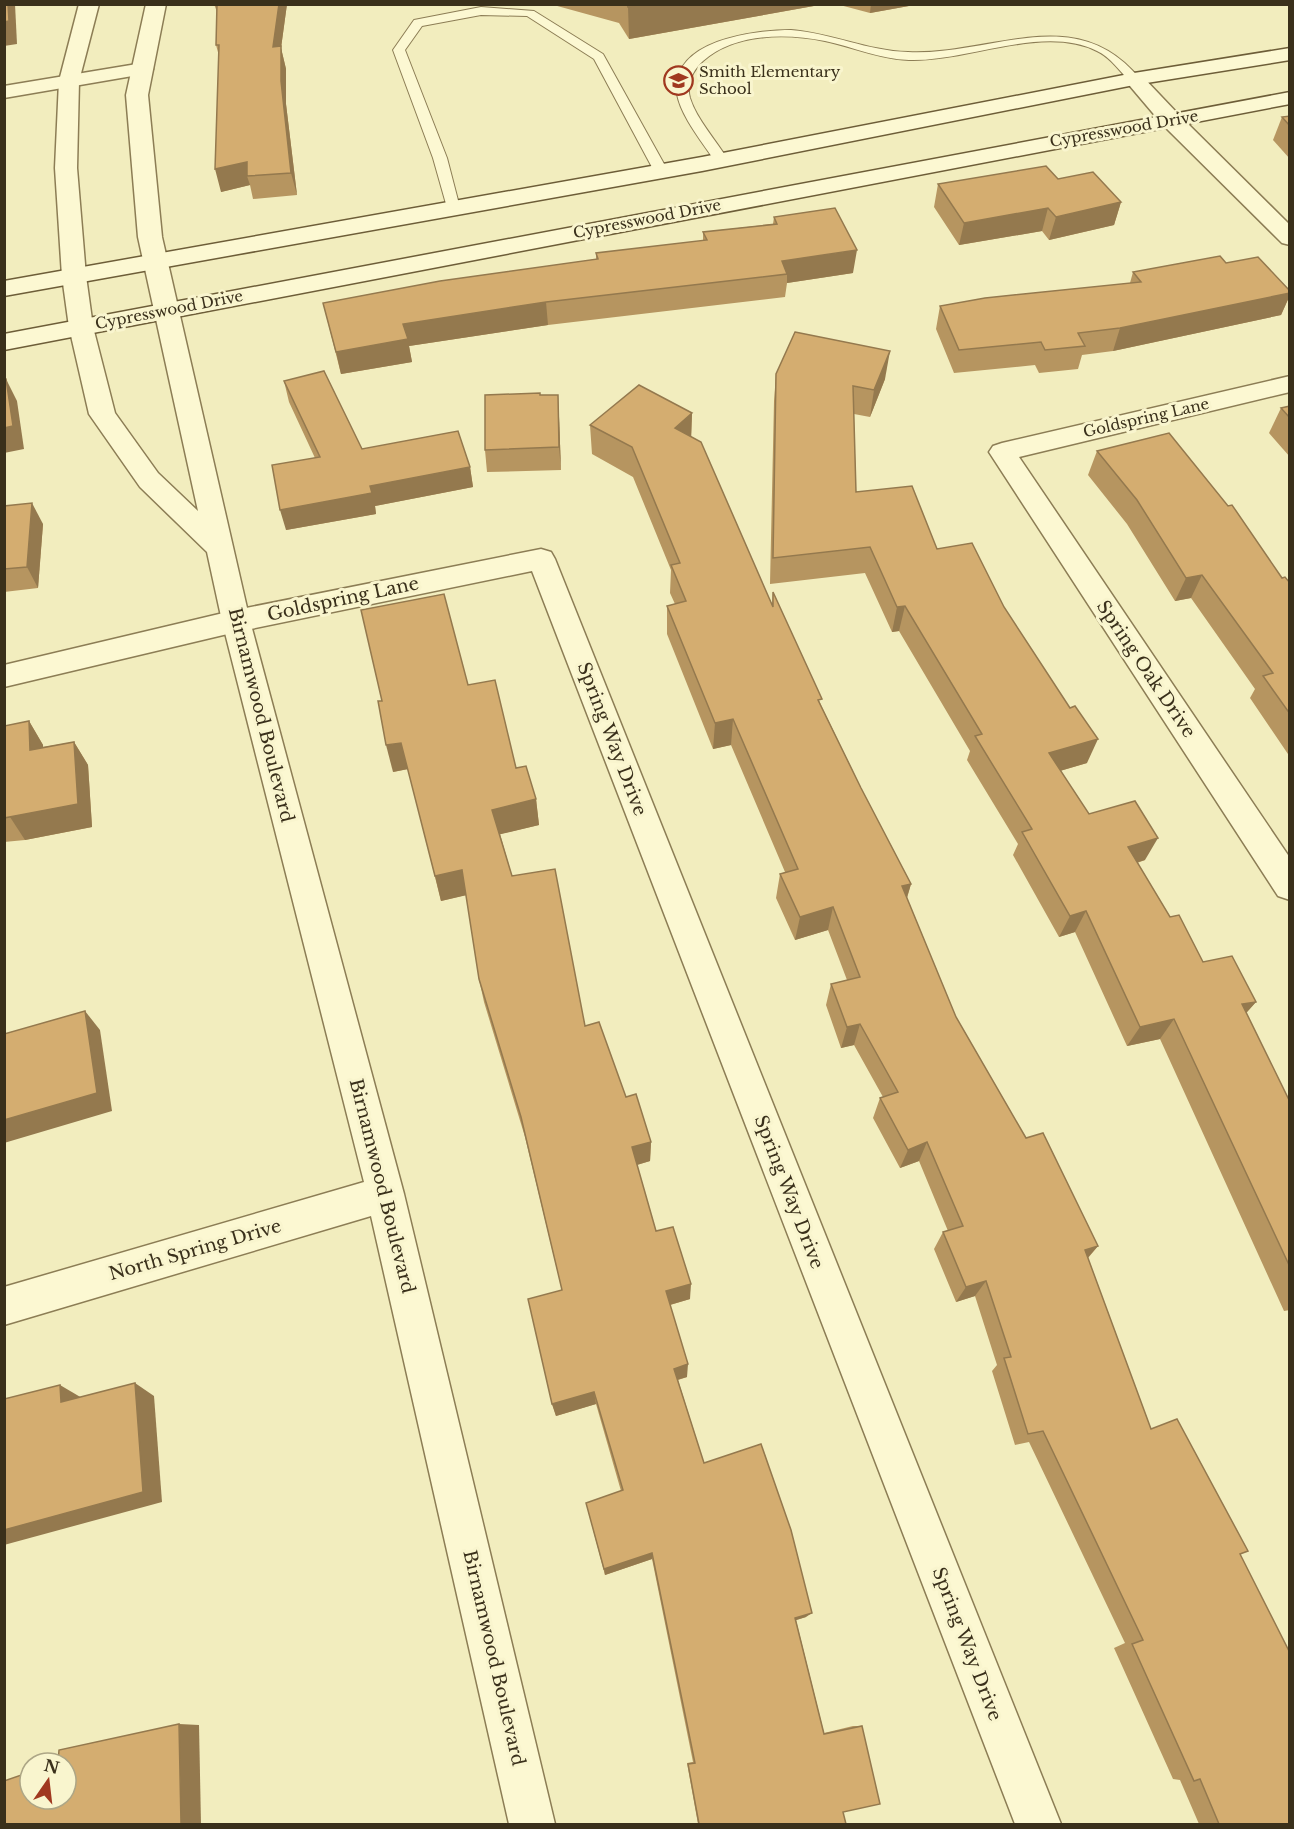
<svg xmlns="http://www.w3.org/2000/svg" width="1294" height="1829" font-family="'Libre Baskerville',serif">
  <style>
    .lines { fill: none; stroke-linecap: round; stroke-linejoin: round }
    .service-casing { stroke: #8c7d55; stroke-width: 2 }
    .minor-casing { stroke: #8c7d55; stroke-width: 3 }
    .tertiary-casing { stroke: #8c7d55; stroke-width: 3 }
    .secondary-casing { stroke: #6d5d38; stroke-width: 3 }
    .service { fill: #fcf8d2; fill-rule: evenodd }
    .minor { fill: #fcf8d2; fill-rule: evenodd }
    .tertiary { fill: #fcf8d2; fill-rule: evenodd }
    .secondary { fill: #fcf8d2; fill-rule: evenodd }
    .wall { fill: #b69560 }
    .shaded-wall { fill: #94794e }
    .building { fill: #d4ad70; stroke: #94794e; stroke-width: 1.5 }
    .labels { text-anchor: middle; stroke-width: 6; stroke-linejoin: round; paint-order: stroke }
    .far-poi-label { font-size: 15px; fill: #3a301b; stroke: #f9f5ce; text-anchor: start }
    .far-street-label { font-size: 15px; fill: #3a301b; stroke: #f9f5ce }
    .street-label { font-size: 18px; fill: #3a301b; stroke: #f9f5ce }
  </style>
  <rect width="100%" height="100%" fill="#f2edbe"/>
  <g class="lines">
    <defs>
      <g id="service">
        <path d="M481,7L534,11L603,54L668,171L666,174L661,175L654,171L594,59L527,16L481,15L422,26L405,50L447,158L460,208L453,212L448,211L433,158L393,50L414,20Z"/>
        <path d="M791,30C831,33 868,51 908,52C992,56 1076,0 1140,79L1138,82H1130C1120,71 1110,57 1097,51C1044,24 966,62 909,60C880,59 853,47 825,41C786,33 734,33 703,61C693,70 686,84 690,98C697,120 716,140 728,160L721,164L716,163C704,144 681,117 677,94C670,40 755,30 791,30Z"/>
      </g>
      <g id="minor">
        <path d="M143,63L150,65L153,69L150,73L4,98V86Z"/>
        <path d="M1134,73L1141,75L1179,115L1290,225V245L1282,243L1163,125L1124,79L1127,75Z"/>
        <path d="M1290,376V392L1019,457L1290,858V900L1278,896L989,452L993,446L1002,443Z"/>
        <path d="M541,549L551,552L555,559L1061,1824H1015L532,571L236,632L4,687V665L236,610Z"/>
      </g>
      <path id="tertiary" d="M79,4H99L79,81L77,168L86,276L93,327L115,413L158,473L198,511L138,237L126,95L146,4H166L148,95L162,237L250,621L404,1194L555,1824H509L371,1216L4,1325V1287L364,1182L222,621L207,552L140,487L89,414L69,327L62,276L55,168L59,81Z"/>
      <g id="secondary">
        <path d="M1290,48V60L1134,85L702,171L4,296V281L702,157L1134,73Z"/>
        <path d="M1290,92V104L4,350V334Z"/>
      </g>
    </defs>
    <use href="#service" class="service-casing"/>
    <use href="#minor" class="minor-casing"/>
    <use href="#tertiary" class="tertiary-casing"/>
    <use href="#secondary" class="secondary-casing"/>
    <use href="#service" class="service"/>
    <use href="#minor" class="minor"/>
    <use href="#tertiary" class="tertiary"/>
    <use href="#secondary" class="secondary"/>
  </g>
  <g class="wall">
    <path d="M214,4H287L281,48L286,69V104L297,195L253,199L250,185L221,192L219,56L216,45L217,12Z"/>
    <path d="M550,4H825L629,39L619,23Z"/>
    <path d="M836,4H920L870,13Z"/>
    <path d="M1290,116V159L1273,140L1282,117Z"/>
    <path d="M1058,179L1121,202L1114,225L1049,240L1042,231L959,245L934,207L938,184Z"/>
    <path d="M774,217L853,273L787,283L785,297L548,325L409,346L412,362L341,374L323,303L596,259V253L703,241V232L773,224Z"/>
    <path d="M1226,263L1290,291V295L1281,315L1113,351L1082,355L1078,369L1039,373L1035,365L954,373L936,329L940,306L1130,283L1133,272Z"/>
    <path d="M776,374L885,379L870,417L854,414L856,492L937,549L1004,607L1087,763L1060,771L1089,814L1145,860L1137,863L1170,917L1203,962L1256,1002L1246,1013L1290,1102V1310L1284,1311L1160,1039L1127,1046L1075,932L1059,937L1013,855L1018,844L967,760L970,751L899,631L892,632L865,573L770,584L774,401Z"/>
    <path d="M284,381L362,449L470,467L473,487L375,506L376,514L286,530L315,458L289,402Z"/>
    <path d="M540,395L559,417L561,470L487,472L485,450Z"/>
    <path d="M1290,406V457L1269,433L1281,408Z"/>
    <path d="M692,413L691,437L772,604L773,592L821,705L861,788L911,884L907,898L956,1017L1026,1138L1098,1246L1088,1258L1151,1429L1240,1554L1290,1824H1199L1180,1780L1173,1779L1114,1648L1125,1643L1029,1442L1015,1445L992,1371L997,1365L975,1296L956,1302L934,1249L943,1232L948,1231L919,1161L900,1168L873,1118L880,1098L883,1097L854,1045L841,1048L826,1005L831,984L847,980L828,930L795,940L776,898L780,874L785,872L731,745L713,749L667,634V606L675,604L670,593L671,570L633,477L592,454L590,425Z"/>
    <path d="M1097,451L1290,583V757L1250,698L1255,689L1191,598L1175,601L1127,524L1088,475Z"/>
    <path d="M4,506L43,524L38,588L4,592Z"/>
    <path d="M468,685L516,768L536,799L539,825L500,834L512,876L585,1026L651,1142L650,1161L637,1165L656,1231L690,1299L670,1305L687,1377L678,1380L704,1463L806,1617L796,1620L824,1733L853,1726H862L843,1812L846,1824H698L687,1763L693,1762L652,1559L605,1575L586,1503L621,1491L596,1404L556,1416L552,1404L562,1290L525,1137L484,1002L479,979L466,895L441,901L408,769L393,772Z"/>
    <path d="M29,721L43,745V747L74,742L88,765L92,827L25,840L4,842V726Z"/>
  </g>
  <g class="shaded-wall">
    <path d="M8,4H15L17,44L4,46V22Z"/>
    <path d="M279,4H287L281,48L286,69V104L297,195L291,173L273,47Z"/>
    <path d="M641,4H825L629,39L628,7Z"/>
    <path d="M871,4H920L870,13Z"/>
    <path d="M247,162V176L250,185L221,192L215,169Z"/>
    <path d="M1121,202L1114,225L1049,240L1056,217Z"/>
    <path d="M1048,208L1042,231L959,245L964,223Z"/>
    <path d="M857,250L853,273L787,283V274L782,261Z"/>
    <path d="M1290,293V295L1281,315L1113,351L1120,328Z"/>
    <path d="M546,302L548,325L409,346L412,362L341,374L336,352L403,324Z"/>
    <path d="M890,351L885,379L870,417L874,390Z"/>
    <path d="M6,379L17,401L24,449L4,453Z"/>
    <path d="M558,395L559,417L561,470L559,447Z"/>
    <path d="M692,413L691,442L675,428Z"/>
    <path d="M470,467L473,487L375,506L376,514L286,530L280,510L370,486Z"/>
    <path d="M32,503L43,524L38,588L27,567Z"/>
    <path d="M1202,575L1191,598L1175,601L1186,578Z"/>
    <path d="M905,606L899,631L892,632L897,607Z"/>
    <path d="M733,719L731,745L713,749L715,723Z"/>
    <path d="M29,721L43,745L44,773L30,750Z"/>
    <path d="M1098,739L1087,763L1039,777L1049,753Z"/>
    <path d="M74,742L88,765L92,827L25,840L10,817Z"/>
    <path d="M401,743L408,769L393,772L386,745Z"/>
    <path d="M536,799L539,825L497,835L492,810Z"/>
    <path d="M1158,838L1145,860L1115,869L1128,847Z"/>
    <path d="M462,870L467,895L441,901L435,876Z"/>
    <path d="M911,884L904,907L902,886Z"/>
    <path d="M833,907L828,930L795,940L800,917Z"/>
    <path d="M1086,911L1075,932L1059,937L1070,916Z"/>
    <path d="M1256,1002L1239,1021L1242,1004Z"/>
    <path d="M85,1011L100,1030L112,1111L4,1143V1120Z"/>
    <path d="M1174,1019L1160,1039L1127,1046L1140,1027Z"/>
    <path d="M860,1024L854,1045L841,1048L847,1027Z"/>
    <path d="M651,1142L650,1161L633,1166L632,1147Z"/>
    <path d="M927,1142L919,1161L900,1168L908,1150Z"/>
    <path d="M1098,1246L1084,1262L1085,1250Z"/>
    <path d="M986,1281L975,1296L956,1302L966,1287Z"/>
    <path d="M691,1284L690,1299L666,1306V1291Z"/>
    <path d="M688,1364L687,1377L673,1381L674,1369Z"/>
    <path d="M135,1383L154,1396L162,1502L4,1545V1530Z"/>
    <path d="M60,1385L82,1398L61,1402Z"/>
    <path d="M594,1392L596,1404L556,1416L552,1404Z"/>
    <path d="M652,1553V1559L605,1575L604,1569Z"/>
    <path d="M812,1613L806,1617L790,1622L795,1618Z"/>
    <path d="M179,1724L199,1725L201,1824H181Z"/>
  </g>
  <g class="building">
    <path d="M4,4H8L9,21L4,22Z"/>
    <path d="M217,4H279L273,47L281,46V81L291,173L247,176V162L215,169L219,45H216Z"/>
    <path d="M627,4H641L628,7Z"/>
    <path d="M1290,116V126L1282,117Z"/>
    <path d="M1046,166L1058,179L1093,172L1121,202L1056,217L1048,208L964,223L938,184Z"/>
    <path d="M835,208L857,250L782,261L787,274L546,302L403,324L408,339L336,352L323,303L440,281L598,259L596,253L707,240L703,232L777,224L774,217Z"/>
    <path d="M1220,256L1226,263L1258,257L1290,291V293L1120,328L1078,333L1085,346L1045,350L1041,342L959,350L940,306L985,298L1141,282L1133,272Z"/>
    <path d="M795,332L890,351L874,390L853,386L856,492L912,486L937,549L972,543L1004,607L1070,708L1075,706L1098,739L1049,753L1089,814L1135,801L1158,838L1128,847L1170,917L1179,915L1203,962L1232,956L1256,1002L1242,1004L1290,1102V1267L1174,1019L1140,1027L1086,911L1070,916L1022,832L1032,829L975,736L982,734L905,606L897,607L870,547L773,558L776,374Z"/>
    <path d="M324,371L362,449L458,431L470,467L370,486L372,493L280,510L272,465L320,457L284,381Z"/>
    <path d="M4,379H6L13,426L4,428Z"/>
    <path d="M639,385L692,413L675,428L701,442L773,607V592L822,699L818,700L861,788L911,884L902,886L956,1017L1026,1138L1043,1133L1098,1246L1085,1250L1151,1429L1177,1419L1248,1551L1240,1554L1290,1653V1824H1219L1200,1779L1194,1781L1132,1644L1143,1640L1043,1431L1028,1434L1004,1358L1011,1357L986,1281L966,1287L943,1232L963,1226L927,1142L908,1150L880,1098L898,1092L860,1024L847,1027L831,984L860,977L833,907L800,917L780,874L798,869L733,719L715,723L667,606L686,601L671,565L680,563L632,447L590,425Z"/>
    <path d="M540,393V395H558L559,447L485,450V395Z"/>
    <path d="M1290,406V418L1281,408Z"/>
    <path d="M1169,433L1228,506L1232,505L1282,578L1285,577L1290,583V714L1263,676L1273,673L1202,575L1186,578L1137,500L1097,451Z"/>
    <path d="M32,503L27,567L4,569V506Z"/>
    <path d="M444,594L468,685L495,680L516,768L526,766L536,799L492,810L512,876L555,869L585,1026L599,1022L626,1097L636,1094L651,1142L632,1147L656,1231L673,1227L691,1284L666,1291L688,1364L674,1369L704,1463L761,1444L791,1530L812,1613L795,1618L824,1734L862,1726L880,1804L843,1812L846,1824H699L688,1764L695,1763L652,1553L604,1569L586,1503L623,1490L594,1392L552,1404L528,1299L562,1290L521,1117L479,979L462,870L435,876L401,743L386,745L378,701H382L361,610Z"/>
    <path d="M29,721L30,750L74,742L78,804L4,818V726Z"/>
    <path d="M85,1011L97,1093L4,1120V1034Z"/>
    <path d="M135,1383L143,1492L4,1530V1399L60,1385L61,1402Z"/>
    <path d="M179,1724L181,1824H4V1781L30,1772V1799H66V1763H56L58,1762L59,1750Z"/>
  </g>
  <defs>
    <symbol id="school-ring" viewBox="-11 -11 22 22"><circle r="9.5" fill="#f9f5ce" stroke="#a0381f" stroke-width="1.5"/><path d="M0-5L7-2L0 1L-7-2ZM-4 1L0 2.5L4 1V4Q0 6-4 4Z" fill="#a0381f"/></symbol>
  </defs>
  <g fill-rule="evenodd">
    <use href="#school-ring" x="662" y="64" width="33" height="33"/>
  </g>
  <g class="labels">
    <g class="far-poi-label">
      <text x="699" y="77">Smith Elementary<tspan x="699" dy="17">School</tspan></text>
    </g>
    <g class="far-street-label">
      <text transform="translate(1124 129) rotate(-10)" y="5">Cypresswood Drive</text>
      <text transform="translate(647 219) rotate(-11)" y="5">Cypresswood Drive</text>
      <text transform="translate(169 310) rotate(-11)" y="5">Cypresswood Drive</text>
      <text transform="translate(1146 418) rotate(-13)" y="5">Goldspring Lane</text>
    </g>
    <g class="street-label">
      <text transform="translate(343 599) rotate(-12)" y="6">Goldspring Lane</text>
      <text transform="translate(1146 669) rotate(56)" y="6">Spring Oak Drive</text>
      <text transform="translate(261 715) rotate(76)" y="6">Birnamwood Boulevard</text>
      <text transform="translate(612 739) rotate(69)" y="6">Spring Way Drive</text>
      <text transform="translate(382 1186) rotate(76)" y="6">Birnamwood Boulevard</text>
      <text transform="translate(789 1192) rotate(69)" y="6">Spring Way Drive</text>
      <text transform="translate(195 1250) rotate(-16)" y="6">North Spring Drive</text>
      <text transform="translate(967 1644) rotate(69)" y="6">Spring Way Drive</text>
      <text transform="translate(494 1658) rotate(77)" y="6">Birnamwood Boulevard</text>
    </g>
  </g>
  <rect width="1294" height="1829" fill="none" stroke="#3a301b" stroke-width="12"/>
  <g transform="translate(48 1781) rotate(14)"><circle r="28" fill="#f9f5ce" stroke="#ada686" stroke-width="1.5"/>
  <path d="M0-4.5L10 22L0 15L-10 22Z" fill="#a0381f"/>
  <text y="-9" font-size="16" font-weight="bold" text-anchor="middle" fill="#3a301b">N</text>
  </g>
</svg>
